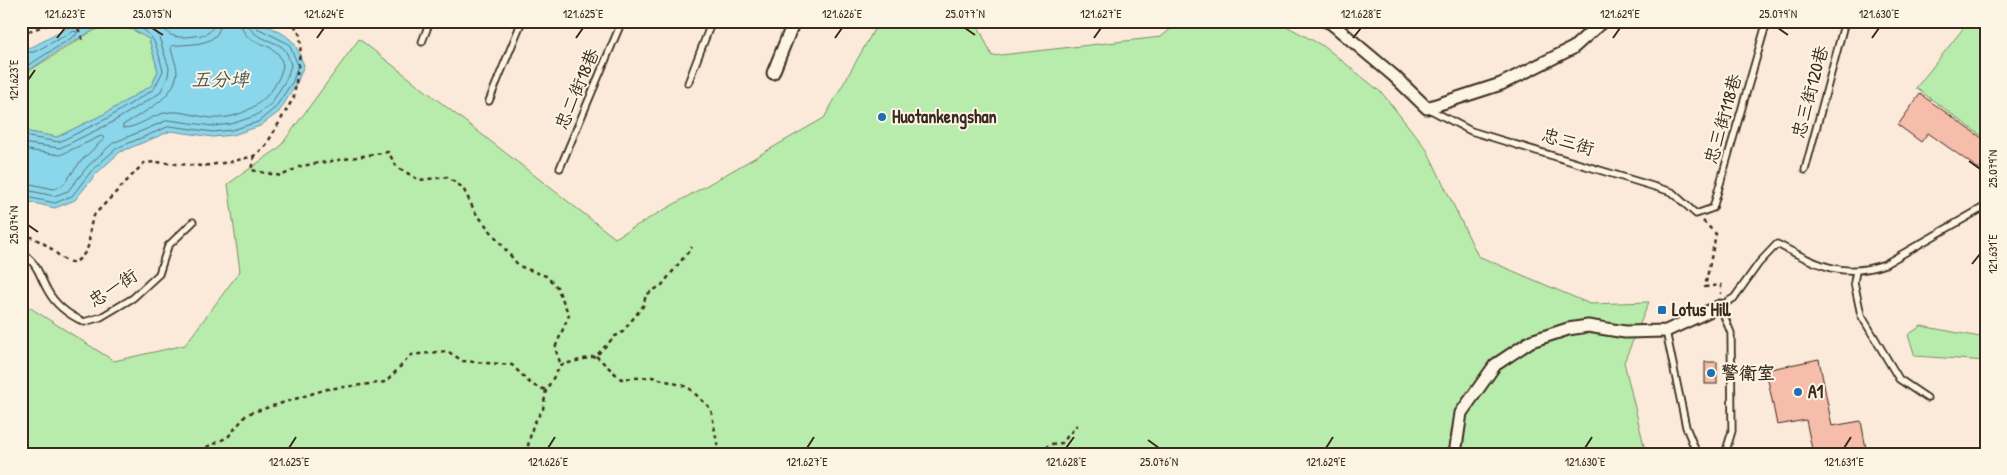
<svg xmlns="http://www.w3.org/2000/svg" width="2007" height="475" font-family="'Patrick Hand','LXGW WenKai TC',sans-serif">
  <style>
    .green { fill: #b8ecac; stroke: #7a8b65 }
    .water { fill: #8ad6ea; stroke: #6a9198 }
    .lines { fill: none; stroke-linecap: round; stroke-linejoin: round }
    .shore { stroke: #5b6f70; stroke-width: 1 }
    .building { fill: #f5bdaa; stroke: #3b2a1e }
    .service-casing { stroke: #3b2a1e; stroke-width: 9 }
    .minor-casing { stroke: #3b2a1e; stroke-width: 15 }
    .path { stroke: #3b2a1e; stroke-width: 2.5; stroke-dasharray: 4 4; stroke-linecap: butt }
    .service { stroke: #fcf5e5; stroke-width: 5.5 }
    .minor { stroke: #fcf5e5; stroke-width: 11 }
    .ticks { fill: none; stroke: #3b2a1e; stroke-width: 2 }
    .poi-dot { fill: #1f6fb2; stroke: #fcf5e5; stroke-width: 2 }
    .labels { text-anchor: middle; stroke-width: 4; stroke-linejoin: round; paint-order: stroke }
    .street-label { font-size: 18px; fill: #3b2a1e; stroke: #fcf5e5 }
    .poi-label { font-size: 18px; font-weight: bold; fill: #3b2a1e; stroke: #fcf5e5; text-anchor: start }
    .water-label { font-size: 19px; font-style: italic; fill: #4f5551; stroke: #fcf5e5 }
    .neatline { fill: none; stroke: #3b2a1e; stroke-width: 2 }
    .ticks-label { font-size: 12px; text-anchor: middle; fill: #3b2a1e }
  </style>
  <rect width="100%" height="100%" fill="#fbead9"/>
  <filter id="ink" filterUnits="userSpaceOnUse"><feTurbulence type="fractalNoise" baseFrequency=".02" numOctaves="2"/><feDisplacementMap in="SourceGraphic" scale="10" xChannelSelector="R" yChannelSelector="G"/><feConvolveMatrix kernelMatrix="1 2 1 2 8 2 1 2 1" color-interpolation-filters="sRGB"/></filter>
  <g filter="url(#ink)">
    <g class="green">
      <path d="M879,21H976L992,56L1161,37L1180,21H1277L1325,47L1382,93L1427,150L1478,256L1590,304L1649,302L1624,362L1646,454H21V302L114,361L185,345L240,271L228,184L279,148L359,39L615,238L824,118Z"/>
      <path d="M1969,21H1986V139L1916,88Z"/>
      <path d="M117,25L133,30L149,39L158,71L152,85L106,113L57,137L29,132L21,124V76L97,28Z"/>
      <path d="M1921,326L1986,338V361L1915,356L1908,335Z"/>
    </g>
    <path class="water" d="M81,21H172L178,27C216,22 260,12 291,40C297,45 300,57 304,65L297,83L279,112L260,126L233,135L213,137L171,131L120,152L96,174L75,200L55,208L21,200V124L29,132L57,137L106,113L152,85L158,71L149,39C139,34 128,25 117,25C92,24 43,61 21,76V48L32,47Z"/>
    <g class="lines">
      <g class="shore">
        <path d="M163,21C164,39 180,38 194,36C199,35 205,36 209,32C213,29 213,26 214,21"/>
        <path d="M221,21C220,48 190,43 171,46C171,55 177,63 177,72C175,99 143,112 123,125V128C139,128 154,113 170,112C184,111 198,117 212,118C244,120 277,97 283,65C282,62 280,56 278,54C266,40 242,45 241,21"/>
        <path d="M21,53L34,52L74,31L77,32L76,35L21,70"/>
        <path d="M21,131L29,137L59,142L108,118L154,89L163,71C155,40 155,31 123,21"/>
        <path d="M21,140L28,144L60,148L111,123L160,93L168,76L169,68L158,34L141,21"/>
        <path d="M21,149L60,155L101,136L105,138L81,161L63,185L54,189L21,182"/>
        <path d="M21,189L54,196L68,191L88,166L113,143L168,120L213,126L231,124L255,116L271,104L287,78L291,65C289,59 287,51 282,47C271,39 249,38 248,21"/>
        <path d="M21,196L55,203L72,196L92,170L117,148L170,126L213,132L232,130L258,122L275,108L293,81L298,65L289,44L257,28L254,21"/>
      </g>
    </g>
    <g class="building">
      <path d="M1920,94L1986,141V174L1928,133L1921,142L1898,125Z"/>
      <path d="M1819,359L1832,426L1861,421L1867,454H1813L1806,420L1777,425L1766,370Z"/>
      <rect x="1705" y="362" width="12" height="22"/>
    </g>
    <g class="lines">
      <defs>
        <g id="service">
          <path d="M422,42L430,21"/>
          <path d="M688,83L712,21"/>
          <path d="M489,101L522,21"/>
          <path d="M1429,109L1471,131L1672,192L1696,214L1713,208L1767,21"/>
          <path d="M560,168L622,21"/>
          <path d="M1805,170L1845,21"/>
          <path d="M21,252C40,266 38,274 48,291C56,306 69,315 84,322L101,317L133,298L159,274L168,246L193,222"/>
          <path d="M1856,271L1854,282L1861,315L1899,379L1927,398"/>
          <path d="M1666,331L1686,427L1695,449"/>
          <path d="M1725,454L1732,431L1731,333L1720,306L1734,298L1759,263L1777,244C1815,263 1841,280 1885,264L1986,206"/>
        </g>
        <g id="minor">
          <path d="M1326,21L1331,23L1394,76L1427,108L1501,84L1573,48L1603,21"/>
          <path d="M773,73L794,21"/>
          <path d="M1455,454L1461,413L1495,365L1531,341L1568,329L1588,326L1625,332L1666,331L1720,306"/>
        </g>
      </defs>
      <use href="#service" class="service-casing"/>
      <use href="#minor" class="minor-casing"/>
      <g class="path">
        <path d="M75,21L84,43"/>
        <path d="M21,34L57,21"/>
        <path d="M254,156L251,170L281,176L301,166L388,152L397,167L419,180L447,177L463,188L475,212L519,266L546,276L557,287L569,315L555,348L561,365"/>
        <path d="M1703,221L1716,234L1705,287L1721,285V294"/>
        <path d="M21,234C31,236 40,241 49,247C62,257 72,273 86,251C92,241 87,228 95,214L144,163L155,162L202,166L230,162L254,156L265,147L294,97L301,45L300,35L292,21"/>
        <path d="M596,356L621,379L652,377L688,387L711,409L719,454"/>
        <path d="M192,454L228,437L247,414L327,389L386,382L411,355L447,351L463,361L512,365L532,385L546,390"/>
        <path d="M526,454L533,425L543,409L546,390L561,365L596,356L615,336L621,334L643,306L646,295L662,285L692,247"/>
        <path d="M1039,454L1050,444L1062,443L1077,425"/>
      </g>
      <use href="#service" class="service"/>
      <use href="#minor" class="minor"/>
    </g>
  </g>
  <path class="ticks" d="M152,28L163,35M965,28L975,35M1778,28L1788,35M57,38L65,28M317,38L324,28M576,38L583,28M835,38L842,28M1094,38L1101,28M1353,38L1361,28M1613,38L1620,28M1872,38L1879,28M28,80L35,70M1969,161L1980,169M28,225L38,232M1972,264L1980,254M1148,440L1159,448M289,448L296,437M548,448L555,437M807,448L814,437M1066,448L1074,437M1326,448L1333,437M1585,448L1592,437M1844,448L1851,437"/>
  <g class="poi-dot">
    <circle cx="882" cy="117" r="5"/>
    <rect x="1657" y="305" width="10" height="10" rx="2.5"/>
    <circle cx="1711" cy="373" r="5"/>
    <circle cx="1798" cy="392" r="5"/>
  </g>
  <g class="labels">
    <g class="street-label">
      <text transform="translate(577 89) rotate(-67)" y="6">忠二街18巷</text>
      <text transform="translate(1810 92) rotate(-75)" y="6">忠三街120巷</text>
      <text transform="translate(1723 119) rotate(-74)" y="6">忠三街118巷</text>
      <text transform="translate(1568 142) rotate(17)" y="6">忠三街</text>
      <text transform="translate(113 288) rotate(-33)" y="6">忠一街</text>
    </g>
    <g class="poi-label">
      <text x="892" y="123">Huotankengshan</text>
      <text x="1672" y="316">Lotus Hill</text>
      <text x="1721" y="379">警衛室</text>
      <text x="1808" y="398">A1</text>
    </g>
    <g class="water-label">
      <text x="220" y="86">五分埤</text>
    </g>
  </g>
  <rect width="2007" height="475" fill="none" stroke="#fcf5e5" stroke-width="55"/>
  <rect x="28" y="28" width="1952" height="420" class="neatline"/>
  <g class="ticks-label">
    <text x="65" y="18">121.623°E</text>
    <text x="152" y="18">25.075°N</text>
    <text x="324" y="18">121.624°E</text>
    <text x="583" y="18">121.625°E</text>
    <text x="842" y="18">121.626°E</text>
    <text x="965" y="18">25.077°N</text>
    <text x="1101" y="18">121.627°E</text>
    <text x="1361" y="18">121.628°E</text>
    <text x="1620" y="18">121.629°E</text>
    <text x="1778" y="18">25.079°N</text>
    <text x="1879" y="18">121.630°E</text>
    <text transform="translate(14 80) rotate(-90)" y="4">121.623°E</text>
    <text transform="translate(1993 169) rotate(-90)" y="4">25.079°N</text>
    <text transform="translate(14 225) rotate(-90)" y="4">25.074°N</text>
    <text transform="translate(1993 254) rotate(-90)" y="4">121.631°E</text>
    <text x="289" y="466">121.625°E</text>
    <text x="548" y="466">121.626°E</text>
    <text x="807" y="466">121.627°E</text>
    <text x="1066" y="466">121.628°E</text>
    <text x="1159" y="466">25.076°N</text>
    <text x="1326" y="466">121.629°E</text>
    <text x="1585" y="466">121.630°E</text>
    <text x="1844" y="466">121.631°E</text>
  </g>
</svg>
